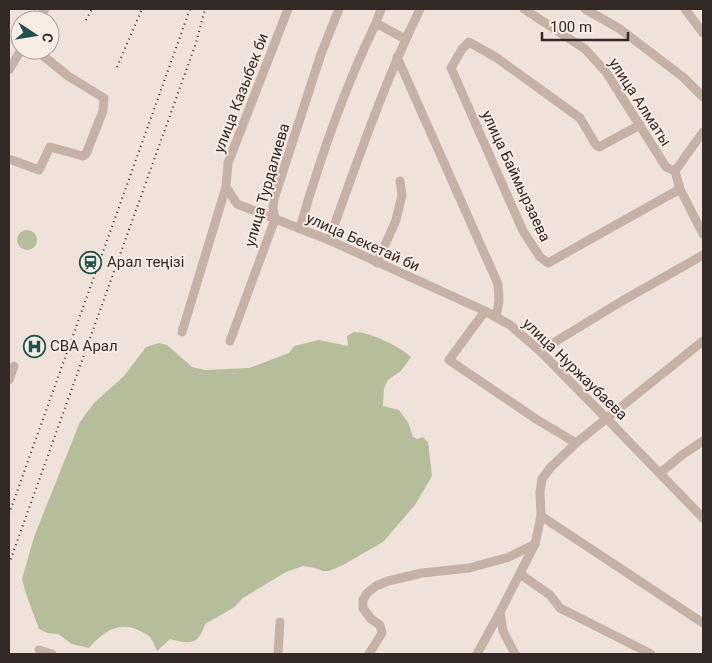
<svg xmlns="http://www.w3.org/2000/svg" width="712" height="663" font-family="Roboto,sans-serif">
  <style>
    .green { fill: #b6bd9b }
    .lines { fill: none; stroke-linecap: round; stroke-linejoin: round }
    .minor { stroke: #c6b1a7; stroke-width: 9 }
    .rail { stroke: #332927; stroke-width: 2; stroke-dasharray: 1 4; stroke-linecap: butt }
    .labels { text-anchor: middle; stroke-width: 4; stroke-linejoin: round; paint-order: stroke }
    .street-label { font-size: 15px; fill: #332927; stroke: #f7ede5 }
    .poi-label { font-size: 15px; fill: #332927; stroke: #f7ede5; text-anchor: start }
  </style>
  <rect width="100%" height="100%" fill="#efe2da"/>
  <g class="green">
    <circle cx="27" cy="240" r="10"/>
    <path d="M354,332C370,332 399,346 411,357L401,371L388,380L384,388L383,406L399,410L408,422L413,437L417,439L423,437L428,442L432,476L415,505L383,542L343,565L329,571H323L315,568L303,566L286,572L243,598L233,608L205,624C198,646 190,644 170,639L157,651C155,647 153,641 150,637C147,634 140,631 136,629C115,622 103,633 89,648L72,644L58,634L47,633L39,629L25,591L22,579L34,537L80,422L94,403L124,376L146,347L159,343L167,345L192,367L205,370L249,368L289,353L294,346L319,340L348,346L347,336Z"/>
  </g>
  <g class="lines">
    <g class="minor">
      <path d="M381,9L376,23L405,39"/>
      <path d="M524,9L585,49L606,72L666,167L675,171"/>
      <path d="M585,9L620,29L683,77L703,97"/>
      <path d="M685,9L703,33"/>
      <path d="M38,20L45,9"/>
      <path d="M397,57L498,284L499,301L496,317"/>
      <path d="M9,70L21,50"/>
      <path d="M640,125L599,147L596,145L580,118L497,58L469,42L462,49L451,68L523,231L540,257L548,263L680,189"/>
      <path d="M9,159L39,170L50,147L83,156L86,154L103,111L104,98L68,76L36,50"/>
      <path d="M675,171L680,189L703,234"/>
      <path d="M675,171L703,132"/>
      <path d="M226,187L237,204L329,240L485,311L510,325L540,351L607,419L703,518"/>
      <path d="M300,228C320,158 344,89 376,23"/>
      <path d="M329,240C357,162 384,83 420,9"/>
      <path d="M377,263L396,220L402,195L400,181"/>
      <path d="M485,311L449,360L536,419L576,443"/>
      <path d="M182,332L226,187L228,163L288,9"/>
      <path d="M230,341L275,219L273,208L274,199L321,54L339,9"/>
      <path d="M540,351L622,301L703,255"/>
      <path d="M9,380L14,366"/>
      <path d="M660,473L682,455L703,441"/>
      <path d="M541,516L703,623"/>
      <path d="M520,574L550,595L560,608L651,654"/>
      <path d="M500,612L503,631L515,654"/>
      <path d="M39,650L52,654"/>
      <path d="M278,654L280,622"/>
      <path d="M369,654L382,633L380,625L371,619L363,608V600L367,593L376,586L388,581L422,573L469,568L509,557L535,544"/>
      <path d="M477,654L500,612L535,544L541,516L540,492L542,479L550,468L576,443L703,341"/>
    </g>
    <g class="rail">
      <path d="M86,20L92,9"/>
      <path d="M117,67L142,9"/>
      <path d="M9,514L190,9"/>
      <path d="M9,564L196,43L205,9"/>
    </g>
  </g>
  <defs>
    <symbol id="station-ring" viewBox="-11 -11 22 22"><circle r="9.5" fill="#f7ede5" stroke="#20514d" stroke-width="1.5"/><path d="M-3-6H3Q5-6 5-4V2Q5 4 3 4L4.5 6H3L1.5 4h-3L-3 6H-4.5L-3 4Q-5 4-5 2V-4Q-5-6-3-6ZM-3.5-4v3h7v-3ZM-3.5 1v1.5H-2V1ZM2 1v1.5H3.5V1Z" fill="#20514d"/></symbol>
    <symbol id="hospital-ring" viewBox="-11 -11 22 22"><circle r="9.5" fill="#f7ede5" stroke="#20514d" stroke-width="1.5"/><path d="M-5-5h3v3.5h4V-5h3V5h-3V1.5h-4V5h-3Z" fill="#20514d"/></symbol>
  </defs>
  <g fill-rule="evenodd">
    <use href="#station-ring" x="78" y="250" width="25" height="25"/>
    <use href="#hospital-ring" x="22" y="334" width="25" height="25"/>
  </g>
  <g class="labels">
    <g class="street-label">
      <text transform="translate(241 93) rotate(-69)" y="5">улица Казыбек би</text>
      <text transform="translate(640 102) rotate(57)" y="5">улица Алматы</text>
      <text transform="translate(516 176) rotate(65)" y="5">улица Баймырзаева</text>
      <text transform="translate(267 185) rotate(-74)" y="5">улица Турдалиева</text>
      <text transform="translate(363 242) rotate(24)" y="5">улица Бекетай би</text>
      <text transform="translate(575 369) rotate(44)" y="5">улица Нуржаубаева</text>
    </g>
    <g class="poi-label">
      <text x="107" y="267">Арал теңізі</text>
      <text x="50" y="351">СВА Арал</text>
    </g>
  </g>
  <rect width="712" height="663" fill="none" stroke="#332927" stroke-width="20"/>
  <g transform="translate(35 35) rotate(102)"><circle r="24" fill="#f7ede5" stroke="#a99f99"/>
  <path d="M0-4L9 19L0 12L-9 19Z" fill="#20514d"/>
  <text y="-8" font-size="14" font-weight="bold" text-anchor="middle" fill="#332927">С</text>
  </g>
  <path d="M542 32v8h86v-8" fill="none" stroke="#332927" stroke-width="2.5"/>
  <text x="550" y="32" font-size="15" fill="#332927" stroke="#f7ede5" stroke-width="4" paint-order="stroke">100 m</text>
</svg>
